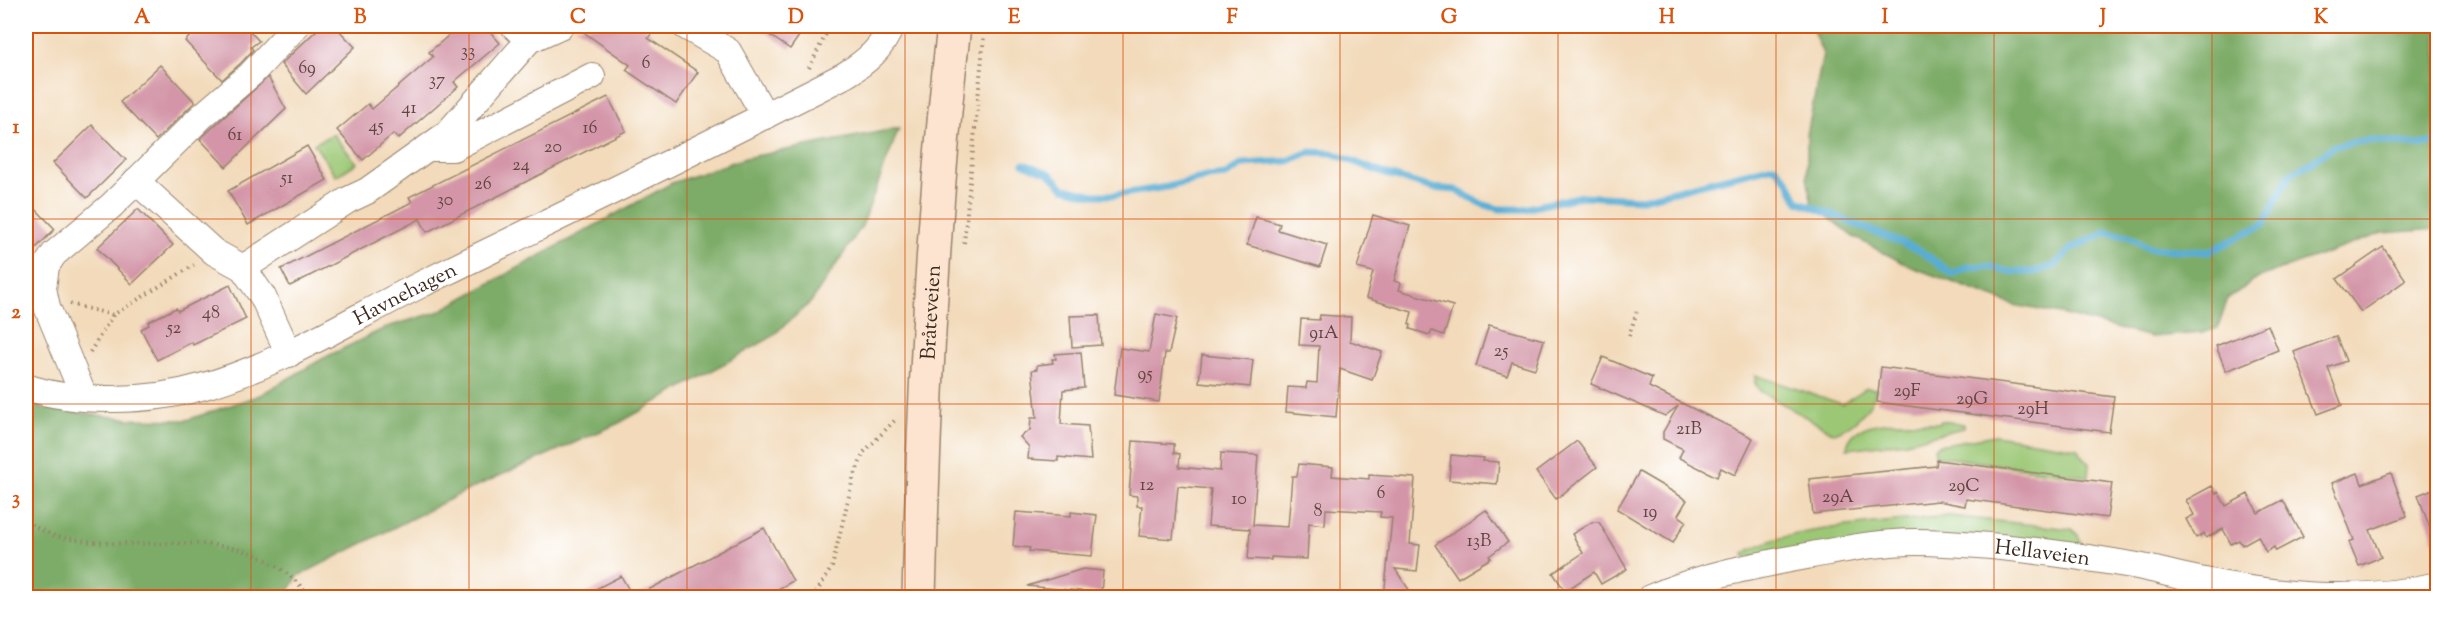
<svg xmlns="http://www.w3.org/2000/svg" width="2463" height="623" font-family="'Sorts Mill Goudy',serif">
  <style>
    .green { fill: #9cc876; stroke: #6c794a; stroke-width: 1.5 }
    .forest { fill: #7dac67; stroke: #5c6b42; stroke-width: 1.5 }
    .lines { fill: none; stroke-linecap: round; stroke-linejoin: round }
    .stream { stroke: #58add4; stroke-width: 7 }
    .building { fill: #d395a7 }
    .minor-casing { stroke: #96826c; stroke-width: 28 }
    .secondary-casing { stroke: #96826c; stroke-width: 36 }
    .path { stroke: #96826c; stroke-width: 4; stroke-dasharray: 1.5 4.5; stroke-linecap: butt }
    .minor { stroke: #fff; stroke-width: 26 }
    .secondary { stroke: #fde4d0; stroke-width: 33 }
    .grid { fill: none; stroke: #d7540e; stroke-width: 1.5; stroke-opacity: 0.55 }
    .labels { text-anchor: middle; stroke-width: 6; stroke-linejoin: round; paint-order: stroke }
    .number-label { font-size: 18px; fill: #614540 }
    .street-label { font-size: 21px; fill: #3b2a1e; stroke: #fff }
    .neatline { fill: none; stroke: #d7540e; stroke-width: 2 }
    .grid-label { font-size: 20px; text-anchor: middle; font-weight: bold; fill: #d7540e }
  </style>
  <rect width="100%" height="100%" fill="#fff"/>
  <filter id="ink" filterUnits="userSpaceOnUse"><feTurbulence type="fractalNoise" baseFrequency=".0167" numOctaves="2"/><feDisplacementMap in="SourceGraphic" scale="12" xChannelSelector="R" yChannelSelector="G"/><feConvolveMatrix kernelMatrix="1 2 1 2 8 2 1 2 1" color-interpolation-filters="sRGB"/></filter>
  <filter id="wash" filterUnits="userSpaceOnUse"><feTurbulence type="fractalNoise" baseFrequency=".008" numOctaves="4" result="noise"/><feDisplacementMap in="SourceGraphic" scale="24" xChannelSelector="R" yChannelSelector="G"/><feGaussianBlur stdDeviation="1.35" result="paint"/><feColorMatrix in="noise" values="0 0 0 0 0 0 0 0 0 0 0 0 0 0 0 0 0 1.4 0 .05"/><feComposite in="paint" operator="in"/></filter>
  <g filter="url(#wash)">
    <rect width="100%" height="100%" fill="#f2daba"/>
    <g class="green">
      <path d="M333,134L357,163L336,176L314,144Z"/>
      <path d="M1755,375L1842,404L1866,388L1876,389C1874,406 1852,428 1834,433L1760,391L1755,383Z"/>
      <path d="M1941,421L1963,424V428L1906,442L1847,449C1849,415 1915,422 1938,423Z"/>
      <path d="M1995,435L2077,448L2089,464L2088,477L1936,456L1934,448L1939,445Z"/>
      <path d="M1949,516L2071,529L2078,535L2082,545L1745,557L1744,554C1779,526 1900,522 1949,516Z"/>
    </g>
    <g class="forest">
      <path d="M1811,26H2437V229L2383,233L2260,277L2228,298L2218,328L2202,333L2151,337L2061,314L2014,305L1909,266L1852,236L1812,204L1807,177V135L1823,54Z"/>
      <path d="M899,128L862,226L811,302L770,338L619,423L472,488L298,576L285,597H26V406L130,419L187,420L260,395L322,359L387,327L438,312L672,183L745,158Z"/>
    </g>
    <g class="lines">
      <path class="stream" d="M1024,164L1049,173L1064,188L1094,195H1115L1167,187L1206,177L1226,175L1243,164L1288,161L1309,152L1332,153L1385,174L1432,188L1456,190L1482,204L1499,209H1524L1582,196L1642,199L1774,166L1788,181L1798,201L1919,250L1953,274L1967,267L1988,266L2009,272H2034L2054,266L2071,249L2106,232L2128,236L2150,248L2209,252L2264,224L2290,174L2309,164L2334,146L2368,140L2419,145L2438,142"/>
    </g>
    <g id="blocks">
      <g class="building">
        <path d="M201,26H245L259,41L251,47L253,50L241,63L222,80L185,41Z"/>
        <path d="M321,26H335L355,47L306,94L281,64Z"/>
        <path d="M460,26H485L500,43L454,82L458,87L398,139L393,134L363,160L337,130L368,104L372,109L433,57L429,52Z"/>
        <path d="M575,26H642L652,33L648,38L698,72L676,104L626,70L630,65Z"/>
        <path d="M756,26H806L790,49Z"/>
        <path d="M160,65L195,102L156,140L120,102Z"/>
        <path d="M268,77L286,109L226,167L200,139Z"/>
        <path d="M608,97L626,131L427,232L420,219L290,286L281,269L412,202L409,197Z"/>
        <path d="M92,125L126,160L87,198L53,163Z"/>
        <path d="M307,146L327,180L248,225L228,191Z"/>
        <path d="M26,199L55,229L26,258Z"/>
        <path d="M138,209L173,245L132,284L97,248Z"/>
        <path d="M1373,215L1410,226L1394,281L1401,283L1399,290L1453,306L1444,335L1432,331L1430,335L1410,329L1411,325L1409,324L1412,312L1366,298L1373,272L1357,268Z"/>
        <path d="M1256,217L1280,224L1278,230L1327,245L1320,267L1247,245Z"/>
        <path d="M2383,247L2406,280L2361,312L2337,279Z"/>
        <path d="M230,285L246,319L193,345L192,342L157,360L141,329L149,325L148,322L176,308L178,311Z"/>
        <path d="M1156,314L1177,318L1169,353H1165L1159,402L1114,395L1120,348L1149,352Z"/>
        <path d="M1099,315L1101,345L1072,347L1070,316Z"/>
        <path d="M1320,315L1351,317L1350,341L1382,352L1372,380L1340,369L1336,417L1286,412L1288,387L1306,388L1307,382L1317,383L1319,346L1299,345L1301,319L1319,320Z"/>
        <path d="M1489,325L1544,340L1535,369L1512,362L1507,376L1476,366Z"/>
        <path d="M2268,325L2278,350L2226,371L2216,346Z"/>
        <path d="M2336,336L2346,361L2328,368L2342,405L2318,414L2294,352Z"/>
        <path d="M1081,352L1084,388L1063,390L1061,424L1088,426L1091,460L1058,457V461L1028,459L1029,447L1020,437L1030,430L1031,418H1037L1032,370L1037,369V365L1053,363L1052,359H1056L1055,354Z"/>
        <path d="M1202,355L1253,360L1250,387L1199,382Z"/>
        <path d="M1603,357L1652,378L1649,387L1753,438L1735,475L1721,468L1717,477L1679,458L1683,449L1663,439V432L1678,406L1665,416L1591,384Z"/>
        <path d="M1881,367L2114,397L2109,432L1877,402Z"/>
        <path d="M1133,441L1174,444V453L1180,454L1179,467L1220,471L1221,453L1258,455L1253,525L1288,527L1292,476H1297L1299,464L1333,467L1332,476L1369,479V475L1415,478L1410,544L1420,545L1417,571L1395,569L1414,597H1384L1392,518L1380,517L1381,512L1326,509L1325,525L1309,523L1307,559L1271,557V560L1248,559L1250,529L1208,526L1211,489L1178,486L1173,539L1139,536L1142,506H1137V496L1129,495Z"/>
        <path d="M1577,441L1597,467L1556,499L1536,472Z"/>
        <path d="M1451,455L1484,458L1483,461L1499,462L1497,484L1449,480Z"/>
        <path d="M1937,460L2112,483L2107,518L1966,499L1965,506L1938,501L1813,514L1809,479L1936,466Z"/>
        <path d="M1639,472L1687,500L1678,515L1686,521L1673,543L1617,509Z"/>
        <path d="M2358,473L2362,484L2391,473L2407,516L2370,530L2381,557L2359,566L2349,542L2354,540L2332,483Z"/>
        <path d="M2212,486L2216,493L2218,492L2226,506L2248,494L2258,513L2283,500L2303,537L2276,551L2274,547L2266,552L2258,536L2242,545L2239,540L2231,544L2223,529L2206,538L2204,533L2196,538L2186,519L2194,515L2186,500Z"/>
        <path d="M2438,487V542H2435L2418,495Z"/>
        <path d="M1486,510L1508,542L1489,556L1491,558L1458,578L1435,545Z"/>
        <path d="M1016,512L1071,516V512L1097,515L1092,556L1029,551L1030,548L1013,546Z"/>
        <path d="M1592,522H1599L1627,569L1601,584L1594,572L1565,591L1553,573L1583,553L1572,534Z"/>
        <path d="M764,528L793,581L763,597H635Z"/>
        <path d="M1083,569L1103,571L1101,593L1027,586Z"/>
        <path d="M621,576L633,597H580Z"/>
      </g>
    </g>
  </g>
  <g filter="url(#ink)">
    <use href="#blocks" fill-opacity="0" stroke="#96826c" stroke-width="1.5"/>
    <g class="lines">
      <defs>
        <g id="minor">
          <path d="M514,26L529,40"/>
          <path d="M685,26L728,51L765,116"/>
          <path d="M430,148H453L592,76"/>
          <path d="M136,181L214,252L243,268L263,297L289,354"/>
          <path d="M243,268L348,200L367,191L447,134L529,40L560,26"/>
          <path id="s1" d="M26,387C76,404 151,402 201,387C280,365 349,320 422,284C563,215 705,147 845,75C866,62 882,49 891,26"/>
          <path d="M84,397L47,307L43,288L46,266L54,254L111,206L201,117L251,74L296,26"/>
          <path id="s2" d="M1650,598C1702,575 1757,565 1812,555C1846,549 1881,542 1916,542C1988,543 2061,553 2132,565C2155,569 2177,576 2199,580C2277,596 2359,604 2438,585"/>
        </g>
        <g id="secondary">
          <path id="s3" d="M919,598C924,406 932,216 954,26"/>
        </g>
      </defs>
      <use href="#minor" class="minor-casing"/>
      <use href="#secondary" class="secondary-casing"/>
      <g class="path">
        <path d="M809,68L830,26"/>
        <path d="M964,243L985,26"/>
        <path d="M70,304L113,315"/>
        <path d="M1629,336L1637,311"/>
        <path d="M90,352L113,315L194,265"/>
        <path d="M26,522C36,527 48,534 59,537C67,539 77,539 86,541C170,552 249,520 311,598"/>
        <path d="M813,598L832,567L853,479L864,452L897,418"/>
      </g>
      <use href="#minor" class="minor"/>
      <use href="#secondary" class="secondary"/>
    </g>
  </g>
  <path class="grid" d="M251,26V598M469,26V598M687,26V598M905,26V598M1123,26V598M1340,26V598M1558,26V598M1776,26V598M1994,26V598M2212,26V598M26,219H2438M26,404H2438"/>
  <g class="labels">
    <g class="number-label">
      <text x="468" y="56">33</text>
      <text x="646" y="68">6</text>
      <text x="307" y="73">69</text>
      <text x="437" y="85">37</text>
      <text x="409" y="113">41</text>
      <text x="376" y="131">45</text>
      <text x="590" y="133">16</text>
      <text x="235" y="140">61</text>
      <text x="553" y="152">20</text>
      <text x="521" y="170">24</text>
      <text x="287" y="183">51</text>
      <text x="483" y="189">26</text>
      <text x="445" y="205">30</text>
      <text x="211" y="318">48</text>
      <text x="174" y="333">52</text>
      <text x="1324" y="338">91A</text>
      <text x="1501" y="356">25</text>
      <text x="1145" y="379">95</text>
      <text x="1907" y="396">29F</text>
      <text x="1972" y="404">29G</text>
      <text x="2033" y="414">29H</text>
      <text x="1689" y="434">21B</text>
      <text x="1147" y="490">12</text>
      <text x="1964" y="491">29C</text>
      <text x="1381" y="498">6</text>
      <text x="1838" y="502">29A</text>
      <text x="1239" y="504">10</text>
      <text x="1318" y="516">8</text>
      <text x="1650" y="517">19</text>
      <text x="1479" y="546">13B</text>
    </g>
    <g class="street-label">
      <text dy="7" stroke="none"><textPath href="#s1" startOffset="402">Havnehagen</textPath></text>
      <text dy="7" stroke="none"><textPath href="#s3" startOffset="286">Bråteveien</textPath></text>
      <text dy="7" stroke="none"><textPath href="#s2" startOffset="400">Hellaveien</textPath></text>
    </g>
  </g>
  <rect width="2463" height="623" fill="none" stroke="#fff" stroke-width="66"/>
  <rect x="33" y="33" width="2397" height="557" class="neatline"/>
  <g class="grid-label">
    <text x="142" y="23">A</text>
    <text x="360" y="23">B</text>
    <text x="578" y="23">C</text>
    <text x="796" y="23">D</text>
    <text x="1014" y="23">E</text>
    <text x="1232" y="23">F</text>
    <text x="1449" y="23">G</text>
    <text x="1667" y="23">H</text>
    <text x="1885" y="23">I</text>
    <text x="2103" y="23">J</text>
    <text x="2321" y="23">K</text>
    <text x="16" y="133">1</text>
    <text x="16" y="318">2</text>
    <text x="16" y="504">3</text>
  </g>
</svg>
